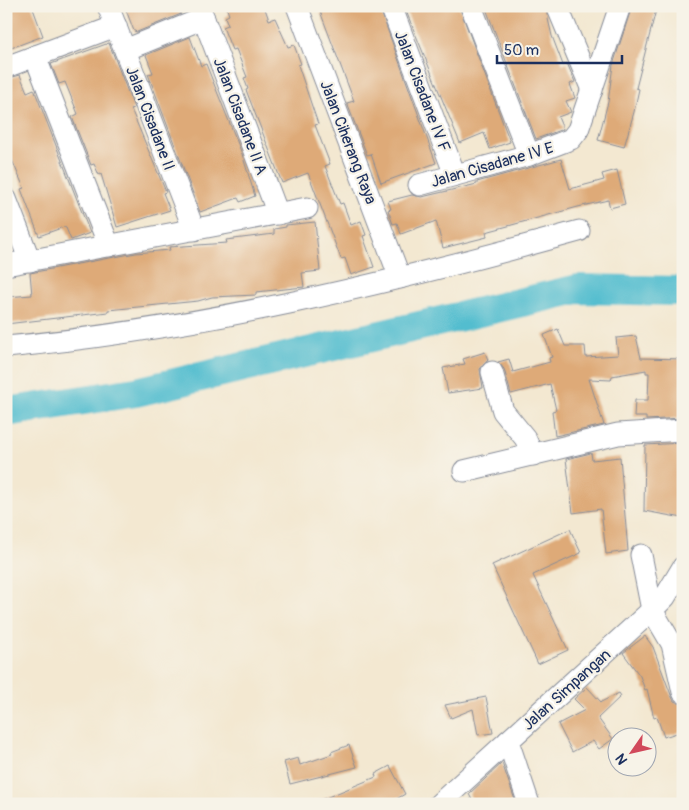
<svg xmlns="http://www.w3.org/2000/svg" width="689" height="810" font-family="Pangolin,sans-serif">
  <style>
    .lines { fill: none; stroke-linecap: round; stroke-linejoin: round }
    .river { stroke: #53bdcf; stroke-width: 30 }
    .building { fill: #deaa78 }
    .minor-casing { stroke: #878c98; stroke-width: 23 }
    .minor { stroke: #fff; stroke-width: 21 }
    .labels { text-anchor: middle; stroke-width: 4.5; stroke-linejoin: round; paint-order: stroke }
    .street-label { font-size: 16px; fill: #1b2f5e; stroke: #f7f3e8 }
  </style>
  <rect width="100%" height="100%" fill="#f7f3e8"/>
  <filter id="ink" filterUnits="userSpaceOnUse"><feTurbulence type="fractalNoise" baseFrequency=".02" numOctaves="2"/><feDisplacementMap in="SourceGraphic" scale="10" xChannelSelector="R" yChannelSelector="G"/><feConvolveMatrix kernelMatrix="1 2 1 2 8 2 1 2 1" color-interpolation-filters="sRGB"/></filter>
  <filter id="wash" filterUnits="userSpaceOnUse"><feTurbulence type="fractalNoise" baseFrequency=".0096" numOctaves="4" result="noise"/><feDisplacementMap in="SourceGraphic" scale="20" xChannelSelector="R" yChannelSelector="G"/><feGaussianBlur stdDeviation="1.12" result="paint"/><feColorMatrix in="noise" values="0 0 0 0 0 0 0 0 0 0 0 0 0 0 0 0 0 1.4 0 .05"/><feComposite in="paint" operator="in"/></filter>
  <g filter="url(#wash)">
    <rect width="100%" height="100%" fill="#f3e8d1"/>
    <g class="lines">
      <path class="river" d="M6,412L136,392L578,289L683,291"/>
    </g>
    <g id="blocks">
      <g class="building">
        <path d="M6,6H32L43,36L6,50Z"/>
        <path d="M135,6H178L181,14L137,32L134,31L126,10Z"/>
        <path d="M226,6H264L269,20L275,18L288,47L294,45L301,64L298,65L318,124L315,125L330,164L325,166L340,204L343,203L351,225L361,221L366,235L363,236L374,267L351,275L345,258L341,259L308,173L282,183L246,90L248,89L244,78L247,77L236,49L232,50L223,27L228,25L225,17L229,15Z"/>
        <path d="M318,6H379L436,163L381,183L371,154L367,155L347,103L354,101Z"/>
        <path d="M404,6H459L510,142L490,149L484,133L460,143Z"/>
        <path d="M485,6H545L552,36L563,65L567,63L575,82L570,84L575,98L566,101L571,112L558,117L563,129L536,139Z"/>
        <path d="M632,6H657L636,88L639,89L634,112L624,147L598,140L608,102L613,65Z"/>
        <path d="M190,37L201,66L206,64L242,154L255,196L240,202L238,198L200,212L148,74L153,73L146,55Z"/>
        <path d="M109,43L134,108L131,109L166,192L163,193L170,210L117,227L101,174L99,175L94,164L91,165L72,117L78,114L65,82L59,84L51,64Z"/>
        <path d="M20,75L27,92L34,89L90,233L71,240L66,228L64,227L39,236L21,189L24,188L6,146V79Z"/>
        <path d="M561,159L570,189L604,180L602,174L617,170L625,204L610,208L608,200L578,207L486,232L487,237L443,248L436,221L401,234L397,223L393,224L388,210L391,209L388,201L412,195L422,197L477,184V182Z"/>
        <path d="M315,222L320,271L302,273L304,287L256,292V295L212,297L198,301L108,310V312L6,324V297L32,295L30,273L136,253L170,250L169,247L227,243L226,240L274,234V229L286,227V225Z"/>
        <path d="M558,329L565,346H585L586,357L618,355L616,338L636,336L641,358L683,359V418L646,420V417H634L635,400H648L649,373H646V370L612,376L611,380L589,379L604,425L555,436L552,411L556,410L550,384L511,394L504,369L498,362L509,359L513,372L550,362L549,358L552,357L544,335Z"/>
        <path d="M485,352L488,360L480,369L483,388L448,393L443,368L465,364L463,359Z"/>
        <path d="M683,443V518L644,511L645,445Z"/>
        <path d="M591,453L592,460L620,457L628,551L606,554L601,509L573,513L566,459Z"/>
        <path d="M570,529L581,553L533,575L568,650L538,664L492,565Z"/>
        <path d="M645,636L653,647L671,695L674,701L681,704L683,712V731L664,737L657,717L654,718L647,689L645,690L640,676L623,653Z"/>
        <path d="M587,687L601,702L619,693L621,696L598,718L613,739L599,749L593,741L572,752L558,724L585,710L574,699Z"/>
        <path d="M486,697L493,733L478,735L473,709L451,718L445,705Z"/>
        <path d="M349,745L357,767L290,784L284,762L298,758L300,765L332,754L331,752Z"/>
        <path d="M502,763L515,800L508,804H474L469,794Z"/>
        <path d="M390,766L405,794L388,804H311L376,777L375,774Z"/>
      </g>
    </g>
  </g>
  <g filter="url(#ink)">
    <use href="#blocks" fill-opacity="0" stroke="#878c98" stroke-width="1"/>
    <g class="lines">
      <defs>
        <g id="minor">
          <path d="M108,6L194,230"/>
          <path d="M199,6L278,214"/>
          <path d="M297,6L400,278"/>
          <path d="M391,6L455,175"/>
          <path d="M471,6L529,155"/>
          <path d="M557,6L592,90"/>
          <path d="M125,50L204,18"/>
          <path d="M35,56L109,246"/>
          <path d="M6,67L116,26"/>
          <path d="M419,185L529,155L571,139L578,130L620,6"/>
          <path d="M6,199L30,261"/>
          <path d="M6,265L307,208"/>
          <path d="M6,347C201,329 391,283 579,231"/>
          <path d="M492,372L503,411L525,438L533,455"/>
          <path d="M464,471L618,434L683,430"/>
          <path d="M641,555L652,610L672,644L683,692"/>
          <path d="M508,741L529,804"/>
          <path d="M439,804L652,610L665,597L683,567"/>
        </g>
      </defs>
      <use href="#minor" class="minor-casing"/>
      <use href="#minor" class="minor"/>
    </g>
  </g>
  <g class="labels">
    <g class="street-label">
      <text transform="translate(423 91) rotate(69)" y="6">Jalan Cisadane IV F</text>
      <text transform="translate(241 116) rotate(69)" y="6">Jalan Cisadane II A</text>
      <text transform="translate(151 118) rotate(69)" y="6">Jalan Cisadane II</text>
      <text transform="translate(349 142) rotate(69)" y="6">Jalan Ciherang Raya</text>
      <text transform="translate(492 164) rotate(-16)" y="6">Jalan Cisadane IV E</text>
      <text transform="translate(566 689) rotate(-42)" y="6">Jalan Simpangan</text>
    </g>
  </g>
  <rect width="689" height="810" fill="none" stroke="#f7f3e8" stroke-width="25"/>
  <g transform="translate(632 752) rotate(236)"><circle r="24" fill="#f7f3e8" stroke="#9fa5b1"/>
  <path d="M0-4L9 19L0 12L-9 19Z" fill="#d1495b"/>
  <text y="-8" font-size="14" font-weight="bold" text-anchor="middle" fill="#1b2f5e">N</text>
  </g>
  <path d="M497 55v8h125v-8" fill="none" stroke="#1b2f5e" stroke-width="2.5"/>
  <text x="504" y="55" font-size="15" fill="#1b2f5e" stroke="#f7f3e8" stroke-width="4" paint-order="stroke">50 m</text>
</svg>
